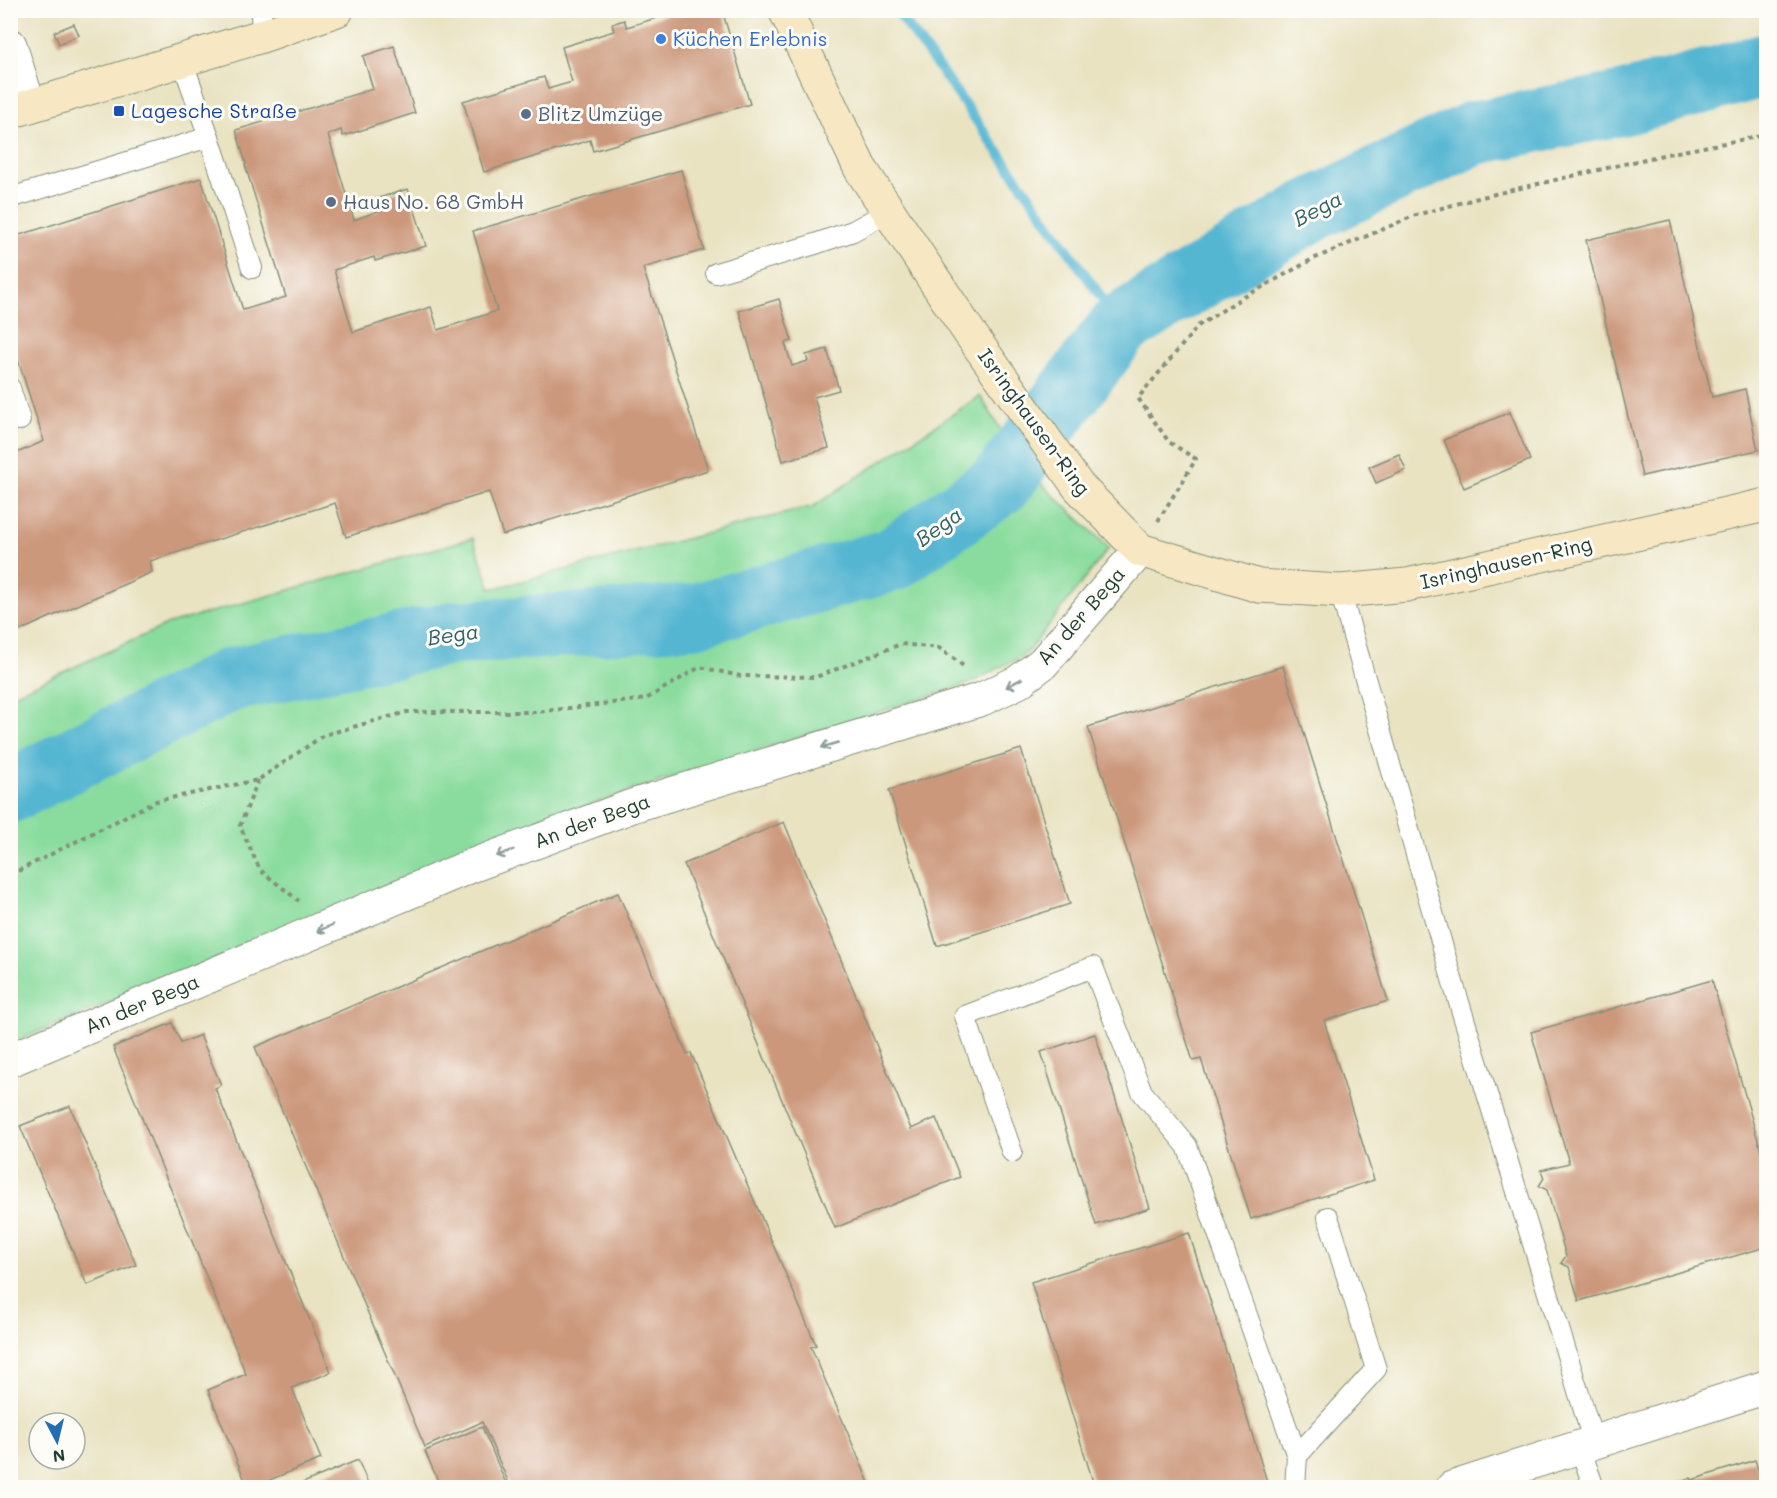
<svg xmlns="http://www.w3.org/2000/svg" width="1777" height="1498" font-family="Mali,sans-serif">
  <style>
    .green { fill: #89dc9d; stroke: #548c68; stroke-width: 1.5 }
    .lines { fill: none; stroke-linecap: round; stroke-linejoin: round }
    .stream { stroke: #54b6d2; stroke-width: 10 }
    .river { stroke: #54b6d2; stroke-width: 64 }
    .building { fill: #cc987b }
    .lane-casing { stroke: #84907b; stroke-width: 22 }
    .street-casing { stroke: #84907b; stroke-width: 35 }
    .secondary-casing { stroke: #84907b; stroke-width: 35 }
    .path { stroke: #84907b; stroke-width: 4; stroke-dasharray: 4.5 4.5; stroke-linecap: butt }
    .lane { stroke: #fff; stroke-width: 20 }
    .street { stroke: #fff; stroke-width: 33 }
    .secondary { stroke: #f7e8c3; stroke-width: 33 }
    .oneway { stroke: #8f9e9a }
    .shop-dot { fill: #3f7fe0; stroke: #fdfcf7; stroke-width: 2 }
    .transit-dot { fill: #1a4fb4; stroke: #fdfcf7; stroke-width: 2 }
    .service-dot { fill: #5c6f8a; stroke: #fdfcf7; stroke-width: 2 }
    .labels { text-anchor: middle; stroke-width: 6; stroke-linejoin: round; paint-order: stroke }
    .shop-label { font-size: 20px; fill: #366cbe; stroke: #fdfcf7; text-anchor: start }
    .transit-label { font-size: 20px; fill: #164399; stroke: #fdfcf7; text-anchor: start }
    .service-label { font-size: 20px; fill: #4e5e75; stroke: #fdfcf7; text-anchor: start }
    .street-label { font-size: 20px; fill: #1f3d34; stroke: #fdfcf7 }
    .water-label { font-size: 21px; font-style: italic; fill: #2f6163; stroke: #fdfcf7 }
  </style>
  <rect width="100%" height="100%" fill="#fdfcf7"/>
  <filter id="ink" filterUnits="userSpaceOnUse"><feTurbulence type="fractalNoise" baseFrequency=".0167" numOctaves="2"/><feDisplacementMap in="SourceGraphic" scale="12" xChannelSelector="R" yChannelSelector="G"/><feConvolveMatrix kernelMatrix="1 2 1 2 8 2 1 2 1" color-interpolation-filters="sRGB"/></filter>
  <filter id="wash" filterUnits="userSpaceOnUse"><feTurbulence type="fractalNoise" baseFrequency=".008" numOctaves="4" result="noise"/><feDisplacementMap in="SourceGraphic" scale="24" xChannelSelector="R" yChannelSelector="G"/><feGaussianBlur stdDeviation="1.35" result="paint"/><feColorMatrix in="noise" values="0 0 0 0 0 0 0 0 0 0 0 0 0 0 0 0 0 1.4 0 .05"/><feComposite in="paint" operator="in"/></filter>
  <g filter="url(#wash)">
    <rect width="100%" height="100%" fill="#e9e3c2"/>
    <path class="green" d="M980,396L1006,438L1044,486L1109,548L1026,654L970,683L630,791L464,849L326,914L11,1043L10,696L169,624L473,538L491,589L814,506Z"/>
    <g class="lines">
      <path class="stream" d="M896,10L944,75L1121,325"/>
      <path class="river" d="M10,791L230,680L454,633L693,616L892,560L1000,484L1121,325L1308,212L1474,133L1625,103L1766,65"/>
    </g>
    <g id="blocks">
      <g class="building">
        <path d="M682,10H722L750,104L593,151L590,140L484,172L463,101L544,77L548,89L572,82L562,47L614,31L612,24L624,20L627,27Z"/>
        <path d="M74,24L79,35L59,44L54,32Z"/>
        <path d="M394,46L415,113L343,136L341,130L328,135L354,220L378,211L375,199L408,189L426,246L375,261L374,257L334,270L353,332L431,307L438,330L497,311L473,231L681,170L704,250L643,268L708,470L503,535L489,492L346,537L335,503L150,561L152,572L10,635V456L44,441L10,335V238L201,178L243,310L286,297L245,165L246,164L236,130L373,89L363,56Z"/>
        <path d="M1670,220L1712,397L1745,389L1758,450L1642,476L1586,240Z"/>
        <path d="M779,299L792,341L785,343L792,366L808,361L806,355L827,349L839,390L814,397L829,448L783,461L739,311Z"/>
        <path d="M1510,412L1530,460L1464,488L1444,440Z"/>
        <path d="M1399,454L1406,470L1376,483L1369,467Z"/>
        <path d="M1283,666L1388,1001L1324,1021L1374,1180L1251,1219L1201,1059L1193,1061L1088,727Z"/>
        <path d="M1021,749L1070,904L937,946L889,790Z"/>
        <path d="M784,822L911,1129L936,1118L960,1177L835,1228L684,864Z"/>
        <path d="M618,893L687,1054L691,1053L816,1345L811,1347L870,1485L875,1484L876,1488H511L482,1422L425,1447L255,1047Z"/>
        <path d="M1712,980L1766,1168V1247L1579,1301L1569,1267L1561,1263L1566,1256L1547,1190L1539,1186L1544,1178L1541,1170L1569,1163L1531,1032Z"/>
        <path d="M172,1023L181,1043L200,1035L221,1085L215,1088L331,1372L292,1388L321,1459L250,1488H248L208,1390L246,1374L113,1047Z"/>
        <path d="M1095,1034L1150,1208L1096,1225L1041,1052Z"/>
        <path d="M70,1106L136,1265L87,1285L20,1126Z"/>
        <path d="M1189,1233L1269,1488H1095L1031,1282Z"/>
        <path d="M482,1427L508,1488H441L425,1451Z"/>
        <path d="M358,1460L370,1488H293V1487Z"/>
        <path d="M1755,1460L1764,1488H1661L1691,1478L1692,1480Z"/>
      </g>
    </g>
  </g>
  <g filter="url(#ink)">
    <use href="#blocks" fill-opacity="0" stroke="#84907b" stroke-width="1.5"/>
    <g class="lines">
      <defs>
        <g id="lane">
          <path d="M261,10L262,36"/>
          <path d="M209,137L252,268"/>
          <path d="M10,198L209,137L182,60"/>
          <path d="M716,273L812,245L853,231L889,211"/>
          <path d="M10,388L20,420"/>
          <path d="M1340,591L1454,986L1594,1443"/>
          <path d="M1012,1152L965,1016L1093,967L1142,1092L1187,1146L1297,1456"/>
          <path d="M1580,1448L1594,1488"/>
          <path d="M1295,1488L1297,1456L1376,1369L1328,1217"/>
        </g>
        <g id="street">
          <path d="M10,45L29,106"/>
          <path d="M10,1060L471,866L632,806L982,699L1018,682L1043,663L1140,550"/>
          <path d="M1452,1488L1766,1387"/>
        </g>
        <g id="secondary">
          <path d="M785,10L860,168L969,332L1078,486L1140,550L1259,586L1340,591L1407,585L1766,505"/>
          <path d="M10,112L262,36L337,10"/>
        </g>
      </defs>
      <use href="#lane" class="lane-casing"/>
      <use href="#street" class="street-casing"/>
      <use href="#secondary" class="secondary-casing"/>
      <g class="path">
        <path d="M1158,521L1196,459L1169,442L1138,398L1198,326L1237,301L1313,259L1416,215L1482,197L1667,154L1766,135"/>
        <path d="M258,780L240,826L260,870L299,901"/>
        <path d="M10,875L156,801L258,780L324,735L407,712H536L646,699L700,667L740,676L816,677L901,644L939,648L965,667"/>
      </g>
      <use href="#lane" class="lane"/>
      <use href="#street" class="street"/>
      <use href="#secondary" class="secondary"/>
    </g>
    <defs><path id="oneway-shaft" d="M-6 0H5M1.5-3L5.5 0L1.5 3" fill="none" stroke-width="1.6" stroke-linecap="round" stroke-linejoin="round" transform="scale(1.5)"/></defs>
    <g class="oneway">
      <use href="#oneway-shaft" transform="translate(1014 683) rotate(151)"/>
      <use href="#oneway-shaft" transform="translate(830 745) rotate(163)"/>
      <use href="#oneway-shaft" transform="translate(505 853) rotate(159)"/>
      <use href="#oneway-shaft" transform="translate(325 928) rotate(157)"/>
    </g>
  </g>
  <circle class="shop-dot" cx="661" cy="39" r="6"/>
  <rect class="transit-dot" x="113" y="105" width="12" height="12" rx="3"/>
  <g class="service-dot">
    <circle cx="526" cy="114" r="6"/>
    <circle cx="331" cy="202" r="6"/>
  </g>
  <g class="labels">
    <g class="shop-label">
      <text x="673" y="46">Küchen Erlebnis</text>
    </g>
    <g class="transit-label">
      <text x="131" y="118">Lagesche Straße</text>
    </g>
    <g class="service-label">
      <text x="538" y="121">Blitz Umzüge</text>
      <text x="343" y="209">Haus No. 68 GmbH</text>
    </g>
    <g class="street-label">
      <text transform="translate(1034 422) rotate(54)" y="7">Isringhausen-Ring</text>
      <text transform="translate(1506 563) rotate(-13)" y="7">Isringhausen-Ring</text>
      <text transform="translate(1081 616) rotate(-49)" y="7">An der Bega</text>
      <text transform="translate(592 821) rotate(-20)" y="7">An der Bega</text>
      <text transform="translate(142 1004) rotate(-23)" y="7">An der Bega</text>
    </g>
    <g class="water-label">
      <text transform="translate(1318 209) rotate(-27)" y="7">Bega</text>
      <text transform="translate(939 527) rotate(-35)" y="7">Bega</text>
      <text transform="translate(453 635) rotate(-8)" y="7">Bega</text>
    </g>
  </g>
  <rect width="1777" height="1498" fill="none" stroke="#fdfcf7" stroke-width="36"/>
  <g transform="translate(57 1441) rotate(173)"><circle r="28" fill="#fdfcf7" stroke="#a4b0a9" stroke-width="1.5"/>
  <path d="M0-4.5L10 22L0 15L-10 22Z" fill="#1f6fb2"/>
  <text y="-9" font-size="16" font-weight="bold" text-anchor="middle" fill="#1f3d34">N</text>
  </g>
</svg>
